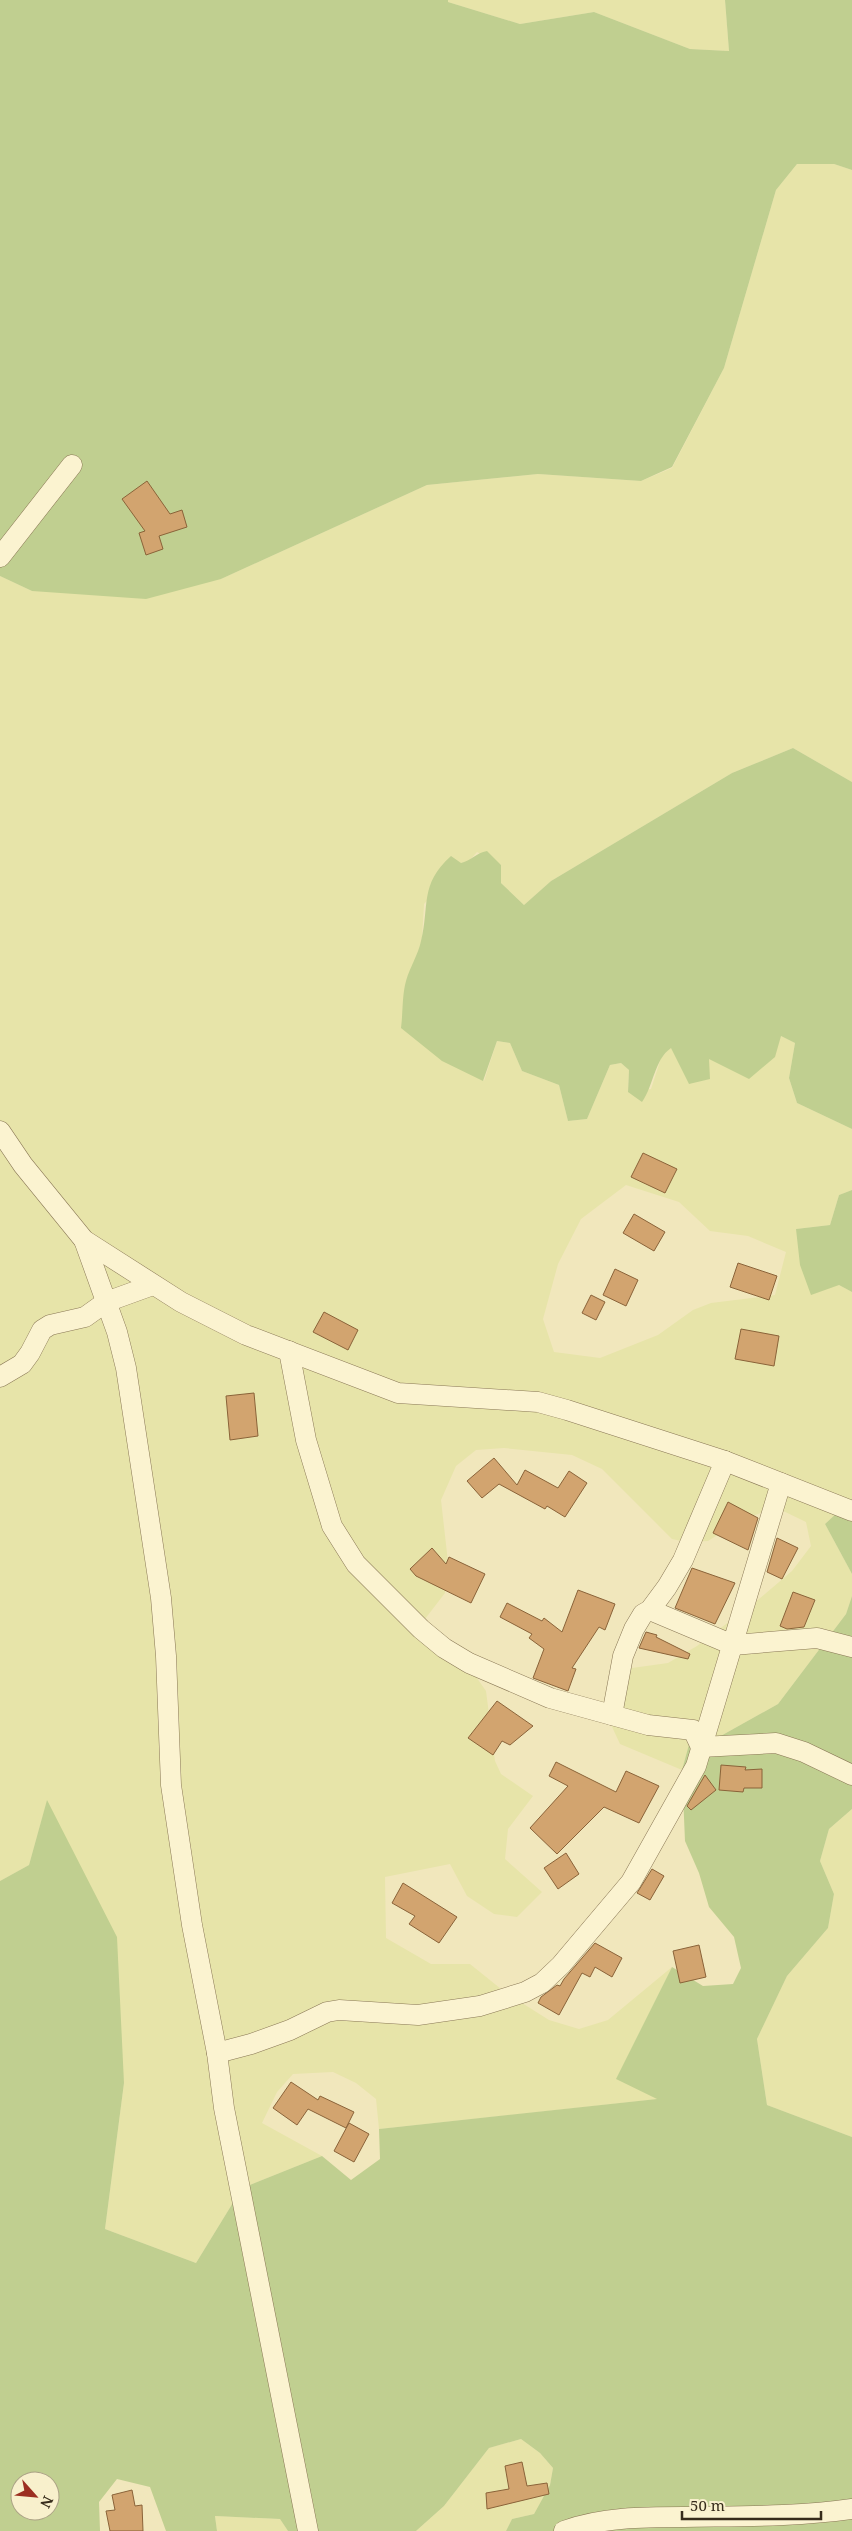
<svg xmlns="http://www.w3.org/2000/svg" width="852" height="2531" font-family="'Noto Serif',serif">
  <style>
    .farmland { fill: #e7e4a9; fill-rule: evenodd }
    .green { fill: #c0cf90; fill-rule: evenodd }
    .building { fill: #d2a46f; stroke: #8a6339 }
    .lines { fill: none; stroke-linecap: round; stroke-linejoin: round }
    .minor-casing { stroke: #897755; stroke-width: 21 }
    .minor { stroke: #fbf3d0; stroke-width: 20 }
  </style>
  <rect width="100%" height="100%" fill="#f1e7bc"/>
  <g class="farmland">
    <path d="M448,0H725L729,51L690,49L594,12L520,24L448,2Z"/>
    <path d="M797,164H834L852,170V782L793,748L732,773L551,881L524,905L501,883V865L477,852L469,861L461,863L424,904L422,938L418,956L406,982L484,1081L497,1041L510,1043L522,1071L559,1085L568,1121L587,1119L610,1065L621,1063L629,1070L628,1092L651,1089L661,1058L671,1047L708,1059L781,1036L795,1043L789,1078L797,1103L852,1129V1190L839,1195L830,1225L796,1229L839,1285L852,1292V1499L825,1524L852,1574V1596L846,1614L778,1704L701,1747L693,1731L682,1770L620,1744L607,1716L609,1683L632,1668L668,1663L697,1646L759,1599L792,1571L811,1546L806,1522L775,1507L738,1522L708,1541L686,1542L672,1539L602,1469L572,1455L504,1448L476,1450L456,1466L441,1500L448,1562L445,1593L425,1619L436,1643L472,1671L486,1691L495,1761L501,1774L533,1796L508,1829L505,1859L542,1892L517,1917L494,1914L467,1896L450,1864L385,1877L386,1938L431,1964H470L506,1993L549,2020L579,2029L608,2020L672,1967L617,2078L658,2099L379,2129L376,2099L356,2083L333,2072L293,2074L277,2092L262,2123L322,2156L242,2188L196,2263L105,2229L124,2083L47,1801L29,1865L0,1881V576L32,591L221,579L427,485L538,474L641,481L672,468L724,368L776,190ZM626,1185L679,1202L710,1231L748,1236L786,1252L775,1295L711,1303L693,1310L658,1335L600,1358L554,1352L543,1319L558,1264L581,1219Z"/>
    <path d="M852,1809V2137L767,2105L757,2039L787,1976L828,1928L834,1894L820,1861L829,1829Z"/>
    <path d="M521,2439L540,2453L553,2468L550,2485L534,2514L512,2519L506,2531H416L444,2506L489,2448Z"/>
    <path d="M215,2516L280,2519L288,2531H217Z"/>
  </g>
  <g class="green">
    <path d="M0,0H448V2L520,24L594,12L690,49L729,51L725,0H852V170L834,164H797L776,190L724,368L672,467L641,481L538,474L427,485L221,579L146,599L32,591L0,576Z"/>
    <path d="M793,748L852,782V1129L797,1103L789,1078L795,1043L781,1036L775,1057L749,1079L709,1059L710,1079L689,1084L671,1048C654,1060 654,1085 642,1102L628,1092L629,1070L621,1063L610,1065L587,1119L568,1121L559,1085L522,1071L510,1043L497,1041L483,1081L442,1061L401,1028C403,1013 402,995 406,981C410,967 418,955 421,941C430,905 419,885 451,856L461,863C472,860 476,853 487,851L501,865V883L524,905L551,881L732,773Z"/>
    <path d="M852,1190V1292L839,1285L811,1295L800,1265L796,1229L830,1225L839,1195Z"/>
    <path d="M852,1499V1574L825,1524Z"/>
    <path d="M852,1596V1809L829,1829L820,1861L834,1894L828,1928L787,1976L757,2039L767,2105L852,2137V2531H506L512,2519L534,2514L550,2485L553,2468L540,2453L521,2439L489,2448L444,2506L416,2531H288L280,2519L215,2516L217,2531H166L150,2487L117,2479L99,2502L100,2531H0V1881L29,1865L47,1800L117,1937L124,2083L105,2229L196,2263L242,2188L322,2156L351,2180L380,2159L379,2129L657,2099L616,2079L672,1967L703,1986L733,1984L741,1968L734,1937L709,1907L699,1873L685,1841L682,1770L693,1730L701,1747L778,1704L846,1614ZM20,2481H50V2511H20Z"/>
  </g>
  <g class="building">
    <path d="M147,481L170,514L182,510L187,527L159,536L163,549L146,555L139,533L145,531L122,499Z"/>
    <path d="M643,1153L677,1169L665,1193L631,1177Z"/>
    <path d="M634,1214L665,1232L654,1251L623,1233Z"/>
    <path d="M738,1263L777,1276L769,1300L730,1287Z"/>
    <path d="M615,1269L638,1280L626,1306L603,1295Z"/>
    <path d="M591,1295L605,1302L596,1320L582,1313Z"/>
    <path d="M324,1312L358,1330L348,1350L313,1332Z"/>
    <path d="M741,1329L779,1336L774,1366L735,1359Z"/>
    <path d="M254,1393L258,1436L230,1440L226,1396Z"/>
    <path d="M494,1458L517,1485L525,1470L558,1488L569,1471L587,1483L565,1517L547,1506L545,1509L499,1484L482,1498L467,1481Z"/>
    <path d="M728,1502L758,1518L748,1550L713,1533Z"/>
    <path d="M777,1538L798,1548L782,1579L767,1572Z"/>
    <path d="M432,1548L446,1564L449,1557L485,1574L471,1603L416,1576L410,1569Z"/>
    <path d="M692,1568L735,1583L715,1624L675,1608Z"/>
    <path d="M578,1590L615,1604L605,1630L599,1627L572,1668L576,1669L568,1691L533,1678L544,1649L529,1638L532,1634L500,1617L507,1603L542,1621L544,1618L562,1632Z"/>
    <path d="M793,1592L815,1600L804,1627L787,1629L780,1626Z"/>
    <path d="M646,1632L657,1635L656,1637L690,1654L688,1659L639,1648Z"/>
    <path d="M497,1701L533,1726L510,1745L502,1741L493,1755L468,1738Z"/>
    <path d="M556,1762L616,1792L626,1771L659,1786L639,1823L604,1807L557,1854L530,1828L568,1786L549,1776Z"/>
    <path d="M721,1765L746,1767L745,1770L762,1769V1788H744L743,1792L719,1790Z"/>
    <path d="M705,1775L716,1790L691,1810L687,1806Z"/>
    <path d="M566,1853L579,1874L558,1889L544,1868Z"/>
    <path d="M652,1869L664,1876L650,1900L637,1893Z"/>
    <path d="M403,1883L457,1917L439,1943L409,1924L415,1916L392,1903Z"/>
    <path d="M595,1943L622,1958L612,1977L595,1967L590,1977L582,1973L559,2015L538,2003L541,1997L557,1985L560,1986L564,1979Z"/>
    <path d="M699,1945L706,1977L680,1983L673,1951Z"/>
    <path d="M291,2082L318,2100L320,2096L354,2112L346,2128L308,2109L297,2125L273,2108Z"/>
    <path d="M349,2123L369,2134L354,2162L334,2151Z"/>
    <path d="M522,2462L527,2486L547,2483L549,2494L487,2509L486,2493L509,2489L505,2466Z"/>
    <path d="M132,2490L135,2506L142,2505L143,2531H110L106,2511L115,2510L112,2495Z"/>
  </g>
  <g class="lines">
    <defs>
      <g id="minor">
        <path d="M0,557L72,465"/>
        <path d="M0,1131L23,1165L84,1240L181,1302L246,1335L398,1393L538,1402L567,1410L725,1461L852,1511"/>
        <path d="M84,1240L117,1332L126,1368L161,1598L166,1656L171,1785L192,1925L217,2053L224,2108L308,2531"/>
        <path d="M289,1351L306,1440L332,1526L356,1564L421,1629L444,1648L469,1663L550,1698L648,1725L693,1730L701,1747L776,1743L804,1752L852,1775"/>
        <path d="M0,1377L22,1364L30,1353L42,1330L50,1325L85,1317L106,1302L153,1285"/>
        <path d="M650,1610L733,1645L817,1638L852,1647"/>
        <path d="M612,1715L623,1656L634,1629L643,1614L650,1610L667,1587L683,1560L725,1461"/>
        <path d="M217,2053L251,2044L290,2030L327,2012L339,2010L418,2015L480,2006L525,1992L542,1983L561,1965L631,1882L696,1766L781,1483"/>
        <path d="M564,2531C602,2517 644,2517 684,2517C740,2516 796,2517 852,2509"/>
      </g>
    </defs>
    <use href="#minor" class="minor-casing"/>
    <use href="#minor" class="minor"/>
  </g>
  <g transform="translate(35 2496) rotate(117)"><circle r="24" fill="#f8f0cc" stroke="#aba285"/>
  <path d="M0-4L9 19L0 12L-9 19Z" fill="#9c2f21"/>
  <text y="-8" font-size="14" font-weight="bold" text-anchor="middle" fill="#372c1b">N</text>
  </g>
  <path d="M682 2511v8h139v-8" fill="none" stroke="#372c1b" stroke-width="2.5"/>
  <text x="690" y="2511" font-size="15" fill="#372c1b" stroke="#f8f0cc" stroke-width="4" paint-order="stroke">50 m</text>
</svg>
